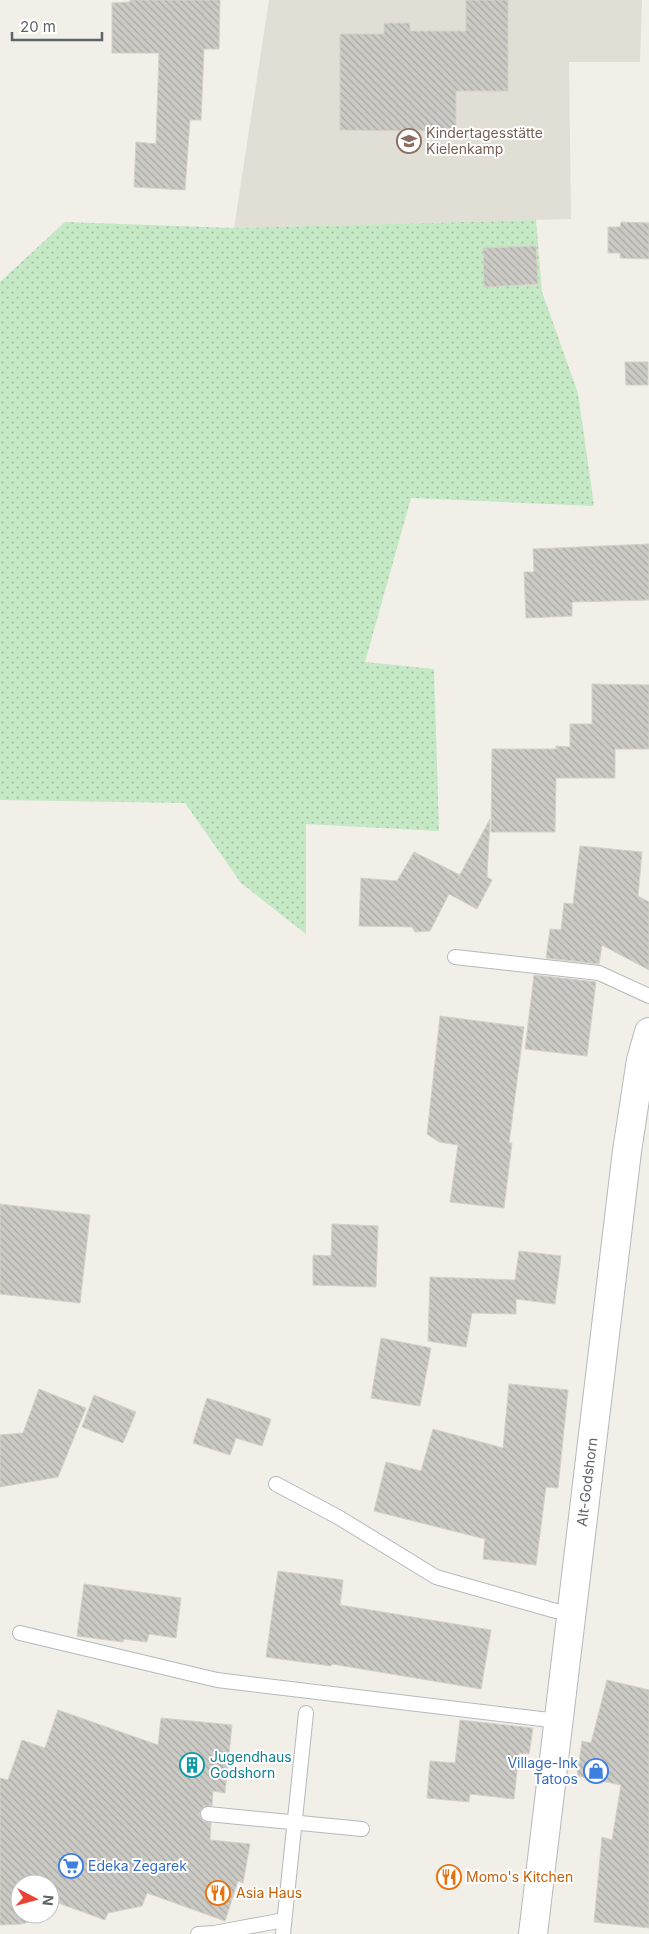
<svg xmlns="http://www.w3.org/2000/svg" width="649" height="1934" font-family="Inter,sans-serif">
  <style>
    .education { fill: #e1ded6 }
    .grass { fill: url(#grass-dots) }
    .building { fill: url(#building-back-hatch); stroke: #d6d1c6 }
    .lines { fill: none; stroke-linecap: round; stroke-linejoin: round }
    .lane-casing { stroke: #b5b8bc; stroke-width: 16 }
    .street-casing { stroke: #b5b8bc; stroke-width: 30 }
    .lane { stroke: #fff; stroke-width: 14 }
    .street { stroke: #fff; stroke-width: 28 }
    .labels { text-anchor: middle; stroke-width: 4; stroke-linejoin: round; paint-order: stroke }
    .education-label { font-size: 14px; fill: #785e54; stroke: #fff; text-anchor: start }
    .street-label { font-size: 14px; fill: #5f6368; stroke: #fff }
    .culture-label { font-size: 14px; fill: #0d838f; stroke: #fff; text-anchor: start }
    .shop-label { font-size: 14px; fill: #366cbe; stroke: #fff; text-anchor: end }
    .food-label { font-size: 14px; fill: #c56008; stroke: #fff; text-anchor: start }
  </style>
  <defs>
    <pattern id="grass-dots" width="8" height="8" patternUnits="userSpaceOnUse" patternTransform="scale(1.25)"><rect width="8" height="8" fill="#c5e8c5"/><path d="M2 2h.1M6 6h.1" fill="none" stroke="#a3c0a4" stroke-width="1.8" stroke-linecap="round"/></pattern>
    <pattern id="building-back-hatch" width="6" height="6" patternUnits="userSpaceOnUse" patternTransform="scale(1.25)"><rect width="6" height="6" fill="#cccac5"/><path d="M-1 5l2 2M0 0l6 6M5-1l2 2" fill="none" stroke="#a9a8a4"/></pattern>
  </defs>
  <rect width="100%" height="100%" fill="#f1efe8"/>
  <path class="education" d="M269,0H642L640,62H569L571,219L234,228Z"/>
  <path class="grass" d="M536,220L542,292L578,393L594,506L411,498L365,662L434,669L439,831L306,824V934L241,883L185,803L0,800V282L65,222L234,228Z"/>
  <g class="building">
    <path d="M130,0H220L219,49H204L201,120H190L185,190L134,187L136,142L156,144L159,53H112V3L130,2Z"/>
    <path d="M466,0H508V91H456V131L340,130V34H384V23H410V31H466Z"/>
    <path d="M621,222L649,223V259L620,258V253H608V227H620Z"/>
    <path d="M536,246L538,284L484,287L483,248Z"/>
    <path d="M625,362H648V385H626Z"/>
    <path d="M649,544V600L572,602V616L526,618L524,572H534L533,549Z"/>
    <path d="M592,684L649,685V749H615V778H556L555,832H491L492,749H556V746L570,747V724H592Z"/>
    <path d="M490,819L487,877L492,880L477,909L449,894L430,931L415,932L412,927L359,926L361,878L397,881L414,852L460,875L457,880Z"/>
    <path d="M580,846L642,852L638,896L649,902V970L602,945L599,964L546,958L550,929L561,930L564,903L573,904Z"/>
    <path d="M534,975L596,982L587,1056L525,1049Z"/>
    <path d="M440,1016L524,1027L509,1143H512L504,1208L450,1202L458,1145L439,1142L427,1134Z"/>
    <path d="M0,1204L90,1215L80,1303L0,1294Z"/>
    <path d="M332,1224L378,1226L376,1287L313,1285V1255L331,1256Z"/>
    <path d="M519,1251L561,1256L555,1304L516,1299V1314L472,1313L466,1347L428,1341L430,1277L515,1280Z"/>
    <path d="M381,1338L431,1348L420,1406L371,1398Z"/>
    <path d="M509,1384L568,1390L558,1488L546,1487L536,1565L483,1559L485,1539L374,1511L386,1462L421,1471L433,1429L503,1448Z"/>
    <path d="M39,1389L86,1408L58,1477L0,1487V1435L23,1433Z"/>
    <path d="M94,1395L136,1412L123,1443L82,1427Z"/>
    <path d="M207,1398L271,1419L262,1446L236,1438L230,1455L193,1443Z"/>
    <path d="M278,1571L343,1580L340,1605L491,1630L481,1689L332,1664L331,1666L266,1657Z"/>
    <path d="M84,1584L181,1598L176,1638L149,1634L147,1642L124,1639L123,1642L77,1636Z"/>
    <path d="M607,1680L649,1690V1928L594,1922L602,1837L612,1840L621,1785L577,1776L582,1741L591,1743Z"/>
    <path d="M58,1710L158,1745L161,1718L232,1725L225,1793L213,1791L212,1806H204L199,1814L203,1821L211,1823L210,1840L250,1844L243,1883L238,1881L225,1921L147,1893L142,1906L108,1913L105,1920L50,1900V1884H20V1914H36L33,1921L21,1924L0,1925V1778L8,1780L22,1740L45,1748Z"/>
    <path d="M460,1720L533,1728L529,1754L519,1753L514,1799L470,1794L469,1802L427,1798L430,1761L455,1763Z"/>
  </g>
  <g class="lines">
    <defs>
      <g id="lane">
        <path d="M455,957L599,973L649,996"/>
        <path d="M276,1484L338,1517L436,1577L556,1611L572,1612"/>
        <path d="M20,1633L217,1680L558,1721"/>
        <path d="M208,1814L362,1829"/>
        <path d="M198,1934L214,1933L284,1920"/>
        <path d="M283,1934L306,1713"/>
      </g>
      <path id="street" d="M533,1934L627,1151L641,1060L649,1032"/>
    </defs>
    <use href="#lane" class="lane-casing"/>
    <use href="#street" class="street-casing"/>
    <use href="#lane" class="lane"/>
    <use href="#street" class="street"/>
  </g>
  <defs>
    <symbol id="school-ring" viewBox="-11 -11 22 22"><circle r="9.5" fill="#fff" stroke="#8d6e63" stroke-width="1.5"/><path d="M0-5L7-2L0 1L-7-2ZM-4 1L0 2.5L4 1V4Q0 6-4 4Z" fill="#8d6e63"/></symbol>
    <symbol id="building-ring" viewBox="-11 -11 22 22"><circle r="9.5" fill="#fff" stroke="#0f9aa8" stroke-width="1.5"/><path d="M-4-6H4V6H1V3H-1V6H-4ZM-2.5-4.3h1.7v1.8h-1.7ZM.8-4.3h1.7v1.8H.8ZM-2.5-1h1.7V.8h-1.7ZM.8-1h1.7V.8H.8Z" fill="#0f9aa8"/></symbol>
    <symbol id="shop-ring" viewBox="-11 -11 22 22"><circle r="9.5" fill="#fff" stroke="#3f7fe0" stroke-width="1.5"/><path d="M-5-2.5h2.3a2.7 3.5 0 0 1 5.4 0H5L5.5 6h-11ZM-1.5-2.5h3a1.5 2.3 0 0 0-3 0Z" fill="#3f7fe0"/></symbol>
    <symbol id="supermarket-ring" viewBox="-11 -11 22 22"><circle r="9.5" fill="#fff" stroke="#3f7fe0" stroke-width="1.5"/><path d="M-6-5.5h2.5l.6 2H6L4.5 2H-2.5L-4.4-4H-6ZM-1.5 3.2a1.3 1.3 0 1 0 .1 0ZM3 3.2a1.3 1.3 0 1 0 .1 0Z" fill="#3f7fe0"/></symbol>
    <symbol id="restaurant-ring" viewBox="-11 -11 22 22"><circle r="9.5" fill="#fff" stroke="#e8710a" stroke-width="1.5"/><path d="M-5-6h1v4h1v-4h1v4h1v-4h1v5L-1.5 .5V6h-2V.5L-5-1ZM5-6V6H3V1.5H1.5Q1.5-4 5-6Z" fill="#e8710a"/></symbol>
  </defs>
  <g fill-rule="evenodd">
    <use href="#school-ring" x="395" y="127" width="28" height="28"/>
    <use href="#building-ring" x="178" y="1751" width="28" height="28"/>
    <use href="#shop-ring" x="582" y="1757" width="28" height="28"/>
    <use href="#supermarket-ring" x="57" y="1852" width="28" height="28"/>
    <use href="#restaurant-ring" x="435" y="1863" width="28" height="28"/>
    <use href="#restaurant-ring" x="204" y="1879" width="28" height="28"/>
  </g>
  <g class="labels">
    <g class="education-label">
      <text x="426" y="138">Kindertagesstätte<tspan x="426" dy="16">Kielenkamp</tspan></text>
    </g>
    <g class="street-label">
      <text transform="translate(587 1482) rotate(-83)" y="5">Alt-Godshorn</text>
    </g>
    <g class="culture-label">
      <text x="210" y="1762">Jugendhaus<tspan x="210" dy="16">Godshorn</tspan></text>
    </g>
    <g class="shop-label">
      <text x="578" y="1768">Village-Ink<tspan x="578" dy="16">Tatoos</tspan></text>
      <text x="88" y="1871" text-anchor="start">Edeka Zegarek</text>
    </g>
    <g class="food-label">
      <text x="466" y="1882">Momo's Kitchen</text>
      <text x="236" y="1898">Asia Haus</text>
    </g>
  </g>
  <g transform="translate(35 1899) rotate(96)"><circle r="24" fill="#ffffff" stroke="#bfc1c3"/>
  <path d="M0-4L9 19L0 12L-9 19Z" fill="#ea4335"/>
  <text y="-8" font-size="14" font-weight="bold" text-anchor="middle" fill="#5f6368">N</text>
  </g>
  <path d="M12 32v8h90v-8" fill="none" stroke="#5f6368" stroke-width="2.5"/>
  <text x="20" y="32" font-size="15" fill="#5f6368" stroke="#ffffff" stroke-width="4" paint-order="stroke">20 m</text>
</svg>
